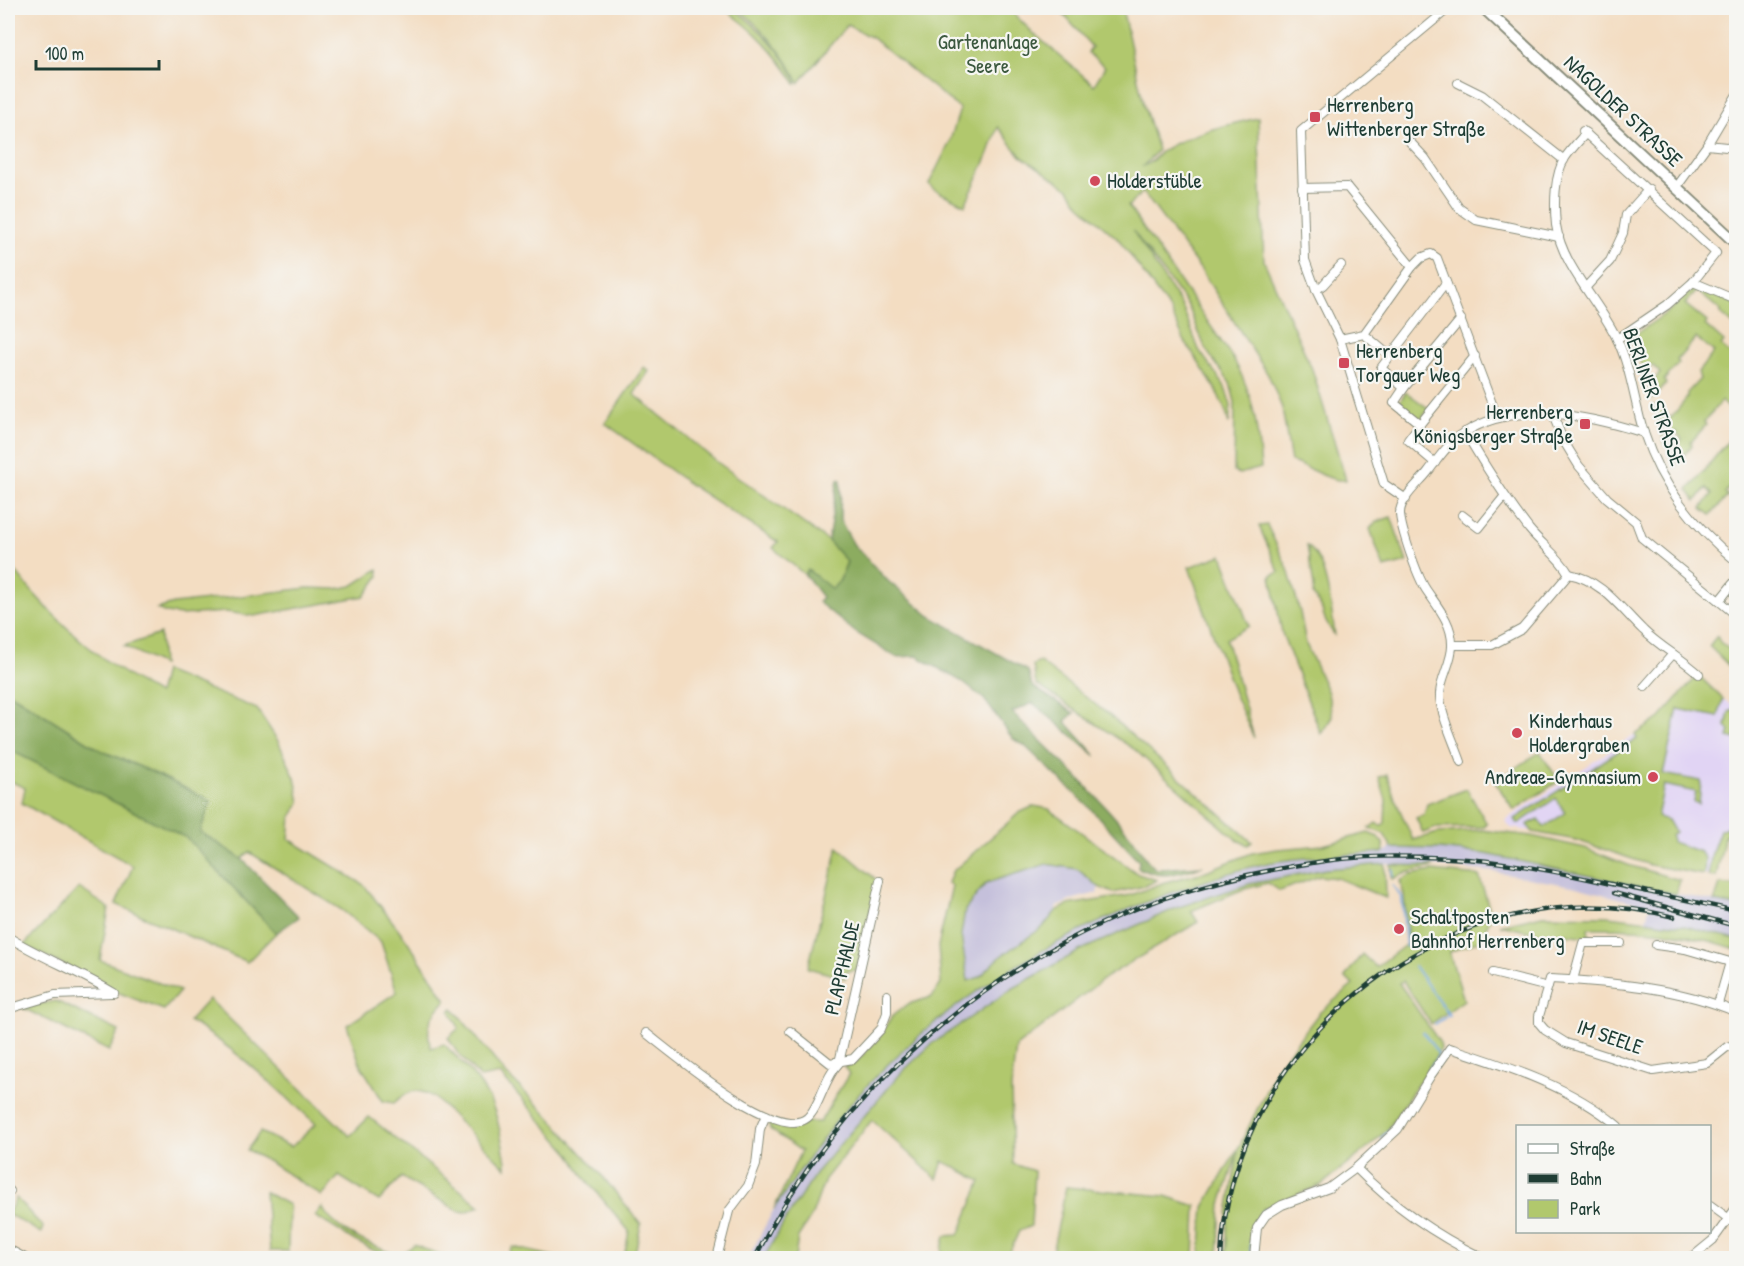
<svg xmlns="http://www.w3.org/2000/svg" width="1744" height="1266" font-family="'Patrick Hand',sans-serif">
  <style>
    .built { fill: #e1d4f4 }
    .industrial { fill: #c5c0db }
    .green { fill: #b1c86d; stroke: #688250; stroke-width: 1.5 }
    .forest { fill: #8cac60; stroke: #56744a; stroke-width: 1.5 }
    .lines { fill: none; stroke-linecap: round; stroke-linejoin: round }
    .stream { stroke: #74aae2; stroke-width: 2 }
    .minor-casing { stroke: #898d7b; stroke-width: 10 }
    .secondary-casing { stroke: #898d7b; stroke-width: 14 }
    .minor { stroke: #fff; stroke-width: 8 }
    .secondary { stroke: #fff; stroke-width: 10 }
    .rail-casing { stroke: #1f3d34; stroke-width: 4.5 }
    .rail { stroke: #f6f6f2; stroke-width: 2; stroke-dasharray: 7; stroke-linecap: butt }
    .poi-dot { fill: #d1495b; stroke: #f6f6f2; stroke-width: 2 }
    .labels { text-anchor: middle; stroke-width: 4.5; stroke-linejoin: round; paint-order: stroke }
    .park-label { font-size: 21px; fill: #3c593f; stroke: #f6f6f2 }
    .poi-label { font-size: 21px; fill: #1f3d34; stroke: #f6f6f2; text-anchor: start }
    .street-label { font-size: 21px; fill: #1f3d34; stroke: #f6f6f2 }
  </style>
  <rect width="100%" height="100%" fill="#f6f6f2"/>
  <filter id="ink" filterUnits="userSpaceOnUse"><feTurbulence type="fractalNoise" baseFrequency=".0167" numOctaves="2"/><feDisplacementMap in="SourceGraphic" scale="12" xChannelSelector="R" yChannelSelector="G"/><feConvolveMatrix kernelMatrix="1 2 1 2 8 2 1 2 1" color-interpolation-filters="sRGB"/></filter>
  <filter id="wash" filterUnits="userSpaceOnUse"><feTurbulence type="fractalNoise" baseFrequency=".008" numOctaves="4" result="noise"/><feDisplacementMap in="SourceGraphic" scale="24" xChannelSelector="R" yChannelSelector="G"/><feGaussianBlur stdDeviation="1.35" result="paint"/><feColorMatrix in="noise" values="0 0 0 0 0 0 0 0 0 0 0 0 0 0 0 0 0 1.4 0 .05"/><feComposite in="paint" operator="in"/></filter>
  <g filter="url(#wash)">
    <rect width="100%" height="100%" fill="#f3ddc2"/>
    <path class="built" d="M1698,675L1723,699L1736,708V831L1721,829L1711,876L1672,869L1560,835L1511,828L1505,820L1660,718Z"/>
    <g class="industrial">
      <path d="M1392,848L1439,849L1486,854L1736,906V939L1681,925L1646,920L1649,909L1652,907L1572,886L1494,872L1433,866L1385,864L1326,869L1249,884L1179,907L1080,950L933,1043L902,1072L818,1170L784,1222L764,1258H748L774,1209L816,1148L863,1089L913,1040L967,998L1026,959L1086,927L1148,899L1213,878L1278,861L1384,852Z"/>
      <path d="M1047,864L1077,869L1099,887L1097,893L1074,899L1056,907V911L1043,927L1001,956L980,977L967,981L961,935L965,910L986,883Z"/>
    </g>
    <g class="green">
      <path d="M723,8H733C760,29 782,50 797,81L796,84C776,52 754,29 723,8Z"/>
      <path d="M737,8H1008L1032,32L1094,85L1105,67L1088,53L1092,47L1058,8H1122L1144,106L1158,150L1143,166C1152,164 1157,154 1165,149C1194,132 1227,125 1258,118L1264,261L1312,369L1346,480C1331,483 1308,466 1291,462L1282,408L1269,376L1201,270L1143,192L1128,206L1234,360C1255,398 1257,426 1261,468L1239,474L1234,472L1235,402L1230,383L1206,350L1188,306L1133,231L1183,308L1199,350L1224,385L1231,405L1229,424L1226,412L1215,388L1184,340L1170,310L1120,241L1080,205L1069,189L1021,156L998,127L989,153L965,205L933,189L929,184L949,144L960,109L872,38L847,25L799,83C784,52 764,29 737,8Z"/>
      <path d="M1696,287L1736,304V327L1720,313L1721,311L1697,291L1685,304L1707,322L1705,325L1724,342L1721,346L1736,359V414L1721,401L1704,422L1706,425L1691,442L1692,445L1675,466L1670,456L1682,439L1675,431L1665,444L1654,405L1671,418L1687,398V393L1700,379L1698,372L1714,352L1696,338L1677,360L1679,363L1664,380L1666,384L1652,399L1648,387L1660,373L1652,365L1645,374L1631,337L1666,313Z"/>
      <path d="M644,367L649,371L634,394L717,462L828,541L847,561L840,580L832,590L807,571L805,575L773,548L778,542L692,486L605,423Z"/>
      <path d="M1406,392L1429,409L1421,419H1419L1400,404L1399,402Z"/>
      <path d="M1736,421V480L1725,493L1728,496L1711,515L1702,508L1712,494L1706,488L1696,501L1688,490L1733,435L1732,426Z"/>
      <path d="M1391,517L1407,562L1384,568L1370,529L1376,522Z"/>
      <path d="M1267,525L1288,569L1300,612L1306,644L1328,693L1332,717L1321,734L1282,633L1271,576L1279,572L1259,526Z"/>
      <path d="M1307,546C1327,558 1332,613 1335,636L1326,622L1321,607L1313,595L1314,586Z"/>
      <path d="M1222,555L1249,626L1226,639L1254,738L1234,693L1189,567Z"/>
      <path d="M8,558C15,573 27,586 38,598C76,640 109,666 158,694L164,671L257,709L278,741L295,778L300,802L291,817L289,839L364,885L406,939L446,1000C432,1015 424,1025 431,1048L444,1044C462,1063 483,1082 493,1107C500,1124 502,1144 506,1162V1168L435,1098C417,1087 410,1089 394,1103L383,1101L361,1066L347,1025L397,992L381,942L342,910L249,852L242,859L200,832L211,801L150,771L102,751L8,692Z"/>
      <path d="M378,569L379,576L365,596L254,616L226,612L181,615L166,613L157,609L174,604L308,588L336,589L352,586Z"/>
      <path d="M160,634L162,665L124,646Z"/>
      <path d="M1717,636L1720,642L1736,655V673L1709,646Z"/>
      <path d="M1040,662L1108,714L1252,842L1248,845L1237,840L1134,749L1036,684L1033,665Z"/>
      <path d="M1698,675L1723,699L1718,717L1678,709L1663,774L1701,781L1699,804L1694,802L1696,792L1664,785L1657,817L1668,820L1675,832L1671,835L1672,842L1700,852L1705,858L1704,875L1650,865L1576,840L1533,832L1527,825L1538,819L1544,827L1565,813L1556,798L1518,824L1515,819L1637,739L1635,735L1660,718Z"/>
      <path d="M1736,709V739L1728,737L1730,731L1726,726L1729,712Z"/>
      <path d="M8,749L187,838L276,933L247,962L116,904L133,866L22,803L25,788L8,780Z"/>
      <path d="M1540,752L1559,781L1514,810L1495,782Z"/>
      <path d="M1387,775L1395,799L1413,840L1438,833L1481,830L1531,836L1585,848L1628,865L1680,880L1676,894L1486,854L1439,849L1392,848L1384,834L1369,828L1376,823L1382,826L1385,823L1386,800L1379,777Z"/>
      <path d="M1467,789L1487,824L1484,827L1436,828L1423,833L1416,818L1424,815L1427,804Z"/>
      <path d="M1034,806L1049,809L1138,874L1157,880L1145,886L1113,893L1099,887L1077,869L1047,864L986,883L965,910L961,935L968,981L980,977L1001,956L1043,927L1056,911L1068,905L1131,895L1165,882L1201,873L1252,853L1278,849L1323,845L1368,833L1378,837L1383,843L1384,852C1349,855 1314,856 1280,861C1252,865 1223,875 1197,884C1073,924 953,992 864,1089C830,1125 802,1168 774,1209L801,1151L770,1129L769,1124L795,1127L807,1122H820L849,1074L844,1066L856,1062L878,1038L892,1016L908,1004L932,997L941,984L938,946L952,886L948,883L952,872L1019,813Z"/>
      <path d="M1731,825L1736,827V838L1725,835L1716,877L1708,876L1712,852L1720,830Z"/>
      <path d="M838,847L878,881L857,970L847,971L845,978L808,968Z"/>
      <path d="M1385,864L1386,898L1337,878L1320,876L1280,891L1268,883L1241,890L1191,911L1198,922L1106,977L1016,1047L1011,1088L1013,1164L1034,1171L1031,1226L1019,1231L1007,1258H940L945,1236L959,1235L981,1181L943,1161L937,1179L872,1120L825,1179L812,1215L798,1237L795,1258H764L784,1222L818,1170L902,1072L933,1043L1012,989L1081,950L1179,907L1249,884L1326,869Z"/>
      <path d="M1391,865L1433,866V867L1409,872L1392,879Z"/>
      <path d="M1432,871L1479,876L1492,916L1483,933L1482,940L1449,952L1464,1000L1431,1024L1403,981L1399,983L1440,1043L1441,1049L1388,1129L1369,1147L1321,1185L1264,1208L1253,1224L1250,1241V1258H1226L1228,1214L1238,1151L1221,1204L1218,1258H1200L1204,1207L1240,1145L1277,1068L1319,1013L1353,985L1345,977L1362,954L1376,967L1408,943L1404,895L1400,881L1410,875Z"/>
      <path d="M1720,884L1736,886V906L1714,902Z"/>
      <path d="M79,888L109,908L100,960L180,991L164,1010L114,991L24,945Z"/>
      <path d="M1542,915L1608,916L1681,925L1736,939V949C1688,932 1639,927 1588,928L1589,937L1556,933L1549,936L1500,925Z"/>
      <path d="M209,999L350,1136L369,1117L480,1206L466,1212L459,1211L401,1177L379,1201L339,1176L322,1196L271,1163L247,1150L260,1132L291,1147L316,1124C275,1087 237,1049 189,1021Z"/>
      <path d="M56,1001L119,1031L109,1051L21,1007Z"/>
      <path d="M453,1008L504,1072L546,1113L603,1177L641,1224L634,1258H624L629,1231L584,1177L571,1155L500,1074L480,1078L457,1052L448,1038L459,1028L450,1011Z"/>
      <path d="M1066,1187L1165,1196L1196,1206L1194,1258H1051Z"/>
      <path d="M265,1192L289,1205L288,1251H270Z"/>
      <path d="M16,1198L43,1227L41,1233L8,1214Z"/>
      <path d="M322,1207C335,1233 373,1245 398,1256L414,1245L448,1258H389L355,1241L315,1216Z"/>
      <path d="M513,1247L555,1257L560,1258H507Z"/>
    </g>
    <g class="forest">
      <path d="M838,479L841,480L840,520L854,545L888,581L930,616L1028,671L1032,686L1074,713L1065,721L1096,756L1033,703L1012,712C1051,752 1093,790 1128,833C1138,844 1144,860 1156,869L1203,866C1175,874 1166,880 1138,868L1139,861L1089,807L1024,745L1013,739L984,699L961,681L917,656L896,657L855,632L818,602L822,597L805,575L808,570L832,589L840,580L847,562L828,541Z"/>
      <path d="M8,692L102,751L150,771L211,801L200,832L242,859L299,917L276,933L187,838L8,749Z"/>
    </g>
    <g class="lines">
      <g class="stream">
        <path d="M1393,869V876"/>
        <path d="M1393,886L1402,898L1406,947"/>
        <path d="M1414,966L1449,1015L1435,1024"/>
        <path d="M1423,1032L1439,1055L1428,1072"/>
        <path d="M1382,1138L1397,1123"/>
        <path d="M1254,1226L1262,1212L1272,1207"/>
        <path d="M1250,1258L1252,1241"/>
      </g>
    </g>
  </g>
  <g filter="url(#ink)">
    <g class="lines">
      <defs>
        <g id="minor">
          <path d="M1458,83L1482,95L1564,160"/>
          <path d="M1583,131L1716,253L1693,282L1667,305L1617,339"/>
          <path d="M1586,133C1579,141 1571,149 1565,158C1554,175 1554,205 1556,225C1562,266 1598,300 1616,337C1631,367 1634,402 1644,433C1661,486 1694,526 1736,561"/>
          <path d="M1410,142L1425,158L1459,208L1476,220L1559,237"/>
          <path d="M1707,145L1736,148"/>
          <path d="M1302,188L1347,187L1412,267"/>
          <path d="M1676,188L1707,145L1736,96"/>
          <path d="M1693,282L1736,300"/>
          <path d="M1586,287L1610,261L1623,233L1626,215L1649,189"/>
          <path d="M1316,290L1323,285L1341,265"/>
          <path d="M1364,334L1390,356L1381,368L1404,388L1394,403L1420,424L1408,440L1435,463"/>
          <path d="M1340,339L1364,334L1412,267L1421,258L1431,254L1437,258L1497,417"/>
          <path d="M1390,356L1446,283"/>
          <path d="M1404,388L1461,319"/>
          <path d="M1553,415L1563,440L1579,466L1607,498L1636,522L1642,538L1719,601L1736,580"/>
          <path d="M1420,424L1475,356"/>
          <path d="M1465,432C1485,466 1505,498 1529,529C1542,545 1559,556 1569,574"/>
          <path d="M1406,499L1384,484L1340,339L1316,290L1305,260L1301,131L1449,8"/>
          <path d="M1462,515L1479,528L1504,497"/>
          <path d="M1569,574C1602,580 1621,609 1643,630C1660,647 1682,658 1699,674"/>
          <path d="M1719,601L1736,615"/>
          <path d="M1452,645H1492L1522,629L1569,574"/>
          <path d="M1645,686L1673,654"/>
          <path d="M1461,762C1455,744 1439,712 1440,693C1441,677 1453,660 1452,644C1452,622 1436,605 1425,588C1417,575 1401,530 1400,514C1399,500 1418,484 1427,473C1438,459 1448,443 1464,433C1516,399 1589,416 1644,433"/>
          <path d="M8,937C42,958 80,972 114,993"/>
          <path d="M1656,945L1685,949L1730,962L1718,1004"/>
          <path d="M1493,973L1548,987"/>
          <path d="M1573,980L1583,943H1621"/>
          <path d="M8,1009L55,995L112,993"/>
          <path d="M1736,1012C1680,988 1611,982 1550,979L1539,1016V1023L1545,1030L1566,1043L1653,1071L1707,1063L1727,1047L1736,1044"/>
          <path d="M790,1031L830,1063L853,1059L881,1029L887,1013V995"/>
          <path d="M646,1033C672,1053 777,1142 807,1118C820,1107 824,1078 839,1063L880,881"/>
          <path d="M1356,1168C1394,1207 1435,1235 1483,1258"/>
          <path d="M8,1189L10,1191"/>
          <path d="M1710,1205L1736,1224"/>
          <path d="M8,1249L25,1258"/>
          <path d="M717,1258L729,1211L748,1186L756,1165L760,1129L766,1115"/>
          <path d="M1254,1258L1257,1228L1266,1215L1282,1205L1329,1188L1356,1168L1398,1129L1431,1075L1450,1048C1509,1067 1570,1086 1618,1126"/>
          <path d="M1691,1258L1713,1240L1736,1208"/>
        </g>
        <path id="secondary" d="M1484,8L1736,243"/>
      </defs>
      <use href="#minor" class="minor-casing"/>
      <use href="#secondary" class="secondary-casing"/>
      <use href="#minor" class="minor"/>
      <use href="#secondary" class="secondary"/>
      <defs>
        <g id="rail">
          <path d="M1614,893L1736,926"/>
          <path d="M755,1258C836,1094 989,960 1162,899C1212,882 1265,870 1318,862C1361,855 1406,856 1449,858C1501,860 1552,871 1602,882C1647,892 1692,901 1736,911"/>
          <path d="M1221,1258C1230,1037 1457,861 1674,917"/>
        </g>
      </defs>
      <use href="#rail" class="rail-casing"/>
      <use href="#rail" class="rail"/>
    </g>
  </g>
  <g class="poi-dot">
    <rect x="1309" y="111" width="12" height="12" rx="3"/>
    <circle cx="1095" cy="181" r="6"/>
    <rect x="1338" y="357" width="12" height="12" rx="3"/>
    <rect x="1579" y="418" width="12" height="12" rx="3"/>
    <circle cx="1517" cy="733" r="6"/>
    <circle cx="1653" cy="777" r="6"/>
    <circle cx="1399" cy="929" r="6"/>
  </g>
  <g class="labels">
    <g class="park-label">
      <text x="988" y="49">Gartenanlage<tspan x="988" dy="24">Seere</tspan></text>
    </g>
    <g class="poi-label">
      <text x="1327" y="112">Herrenberg<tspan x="1327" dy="24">Wittenberger Straße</tspan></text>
      <text x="1107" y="188">Holderstüble</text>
      <text x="1356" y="358">Herrenberg<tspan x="1356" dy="24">Torgauer Weg</tspan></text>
      <text x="1573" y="419" text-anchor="end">Herrenberg<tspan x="1573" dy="24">Königsberger Straße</tspan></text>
      <text x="1529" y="728">Kinderhaus<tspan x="1529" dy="24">Holdergraben</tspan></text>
      <text x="1641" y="784" text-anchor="end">Andreae-Gymnasium</text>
      <text x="1411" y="924">Schaltposten<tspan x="1411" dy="24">Bahnhof Herrenberg</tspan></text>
    </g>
    <g class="street-label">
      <text transform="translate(1623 111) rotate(43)" y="7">NAGOLDER STRASSE</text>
      <text transform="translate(1654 397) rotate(70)" y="7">BERLINER STRASSE</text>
      <text transform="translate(842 968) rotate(-77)" y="7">PLAPPHALDE</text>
      <text transform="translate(1610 1037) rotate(19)" y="7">IM SEELE</text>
    </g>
  </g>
  <rect width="1744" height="1266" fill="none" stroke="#f6f6f2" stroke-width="30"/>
  <rect x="1516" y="1125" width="195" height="108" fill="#f6f6f2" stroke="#a0aca6" stroke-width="1.5"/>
  <rect x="1528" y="1144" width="30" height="9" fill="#ffffff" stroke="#a0aca6" stroke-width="1.5"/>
  <text x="1570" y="1155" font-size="18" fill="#1f3d34">Straße</text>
  <rect x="1528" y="1174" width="30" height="9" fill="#1f3d34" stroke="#a0aca6" stroke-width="1.5"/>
  <text x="1570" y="1185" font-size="18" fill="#1f3d34">Bahn</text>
  <rect x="1528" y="1200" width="30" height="18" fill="#b1c86d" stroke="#a0aca6" stroke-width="1.5"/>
  <text x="1570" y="1215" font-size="18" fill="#1f3d34">Park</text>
  <path d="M36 60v9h123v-9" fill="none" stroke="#1f3d34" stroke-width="3"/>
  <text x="45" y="60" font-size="18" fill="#1f3d34" stroke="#f6f6f2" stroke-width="4.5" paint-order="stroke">100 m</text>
</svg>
